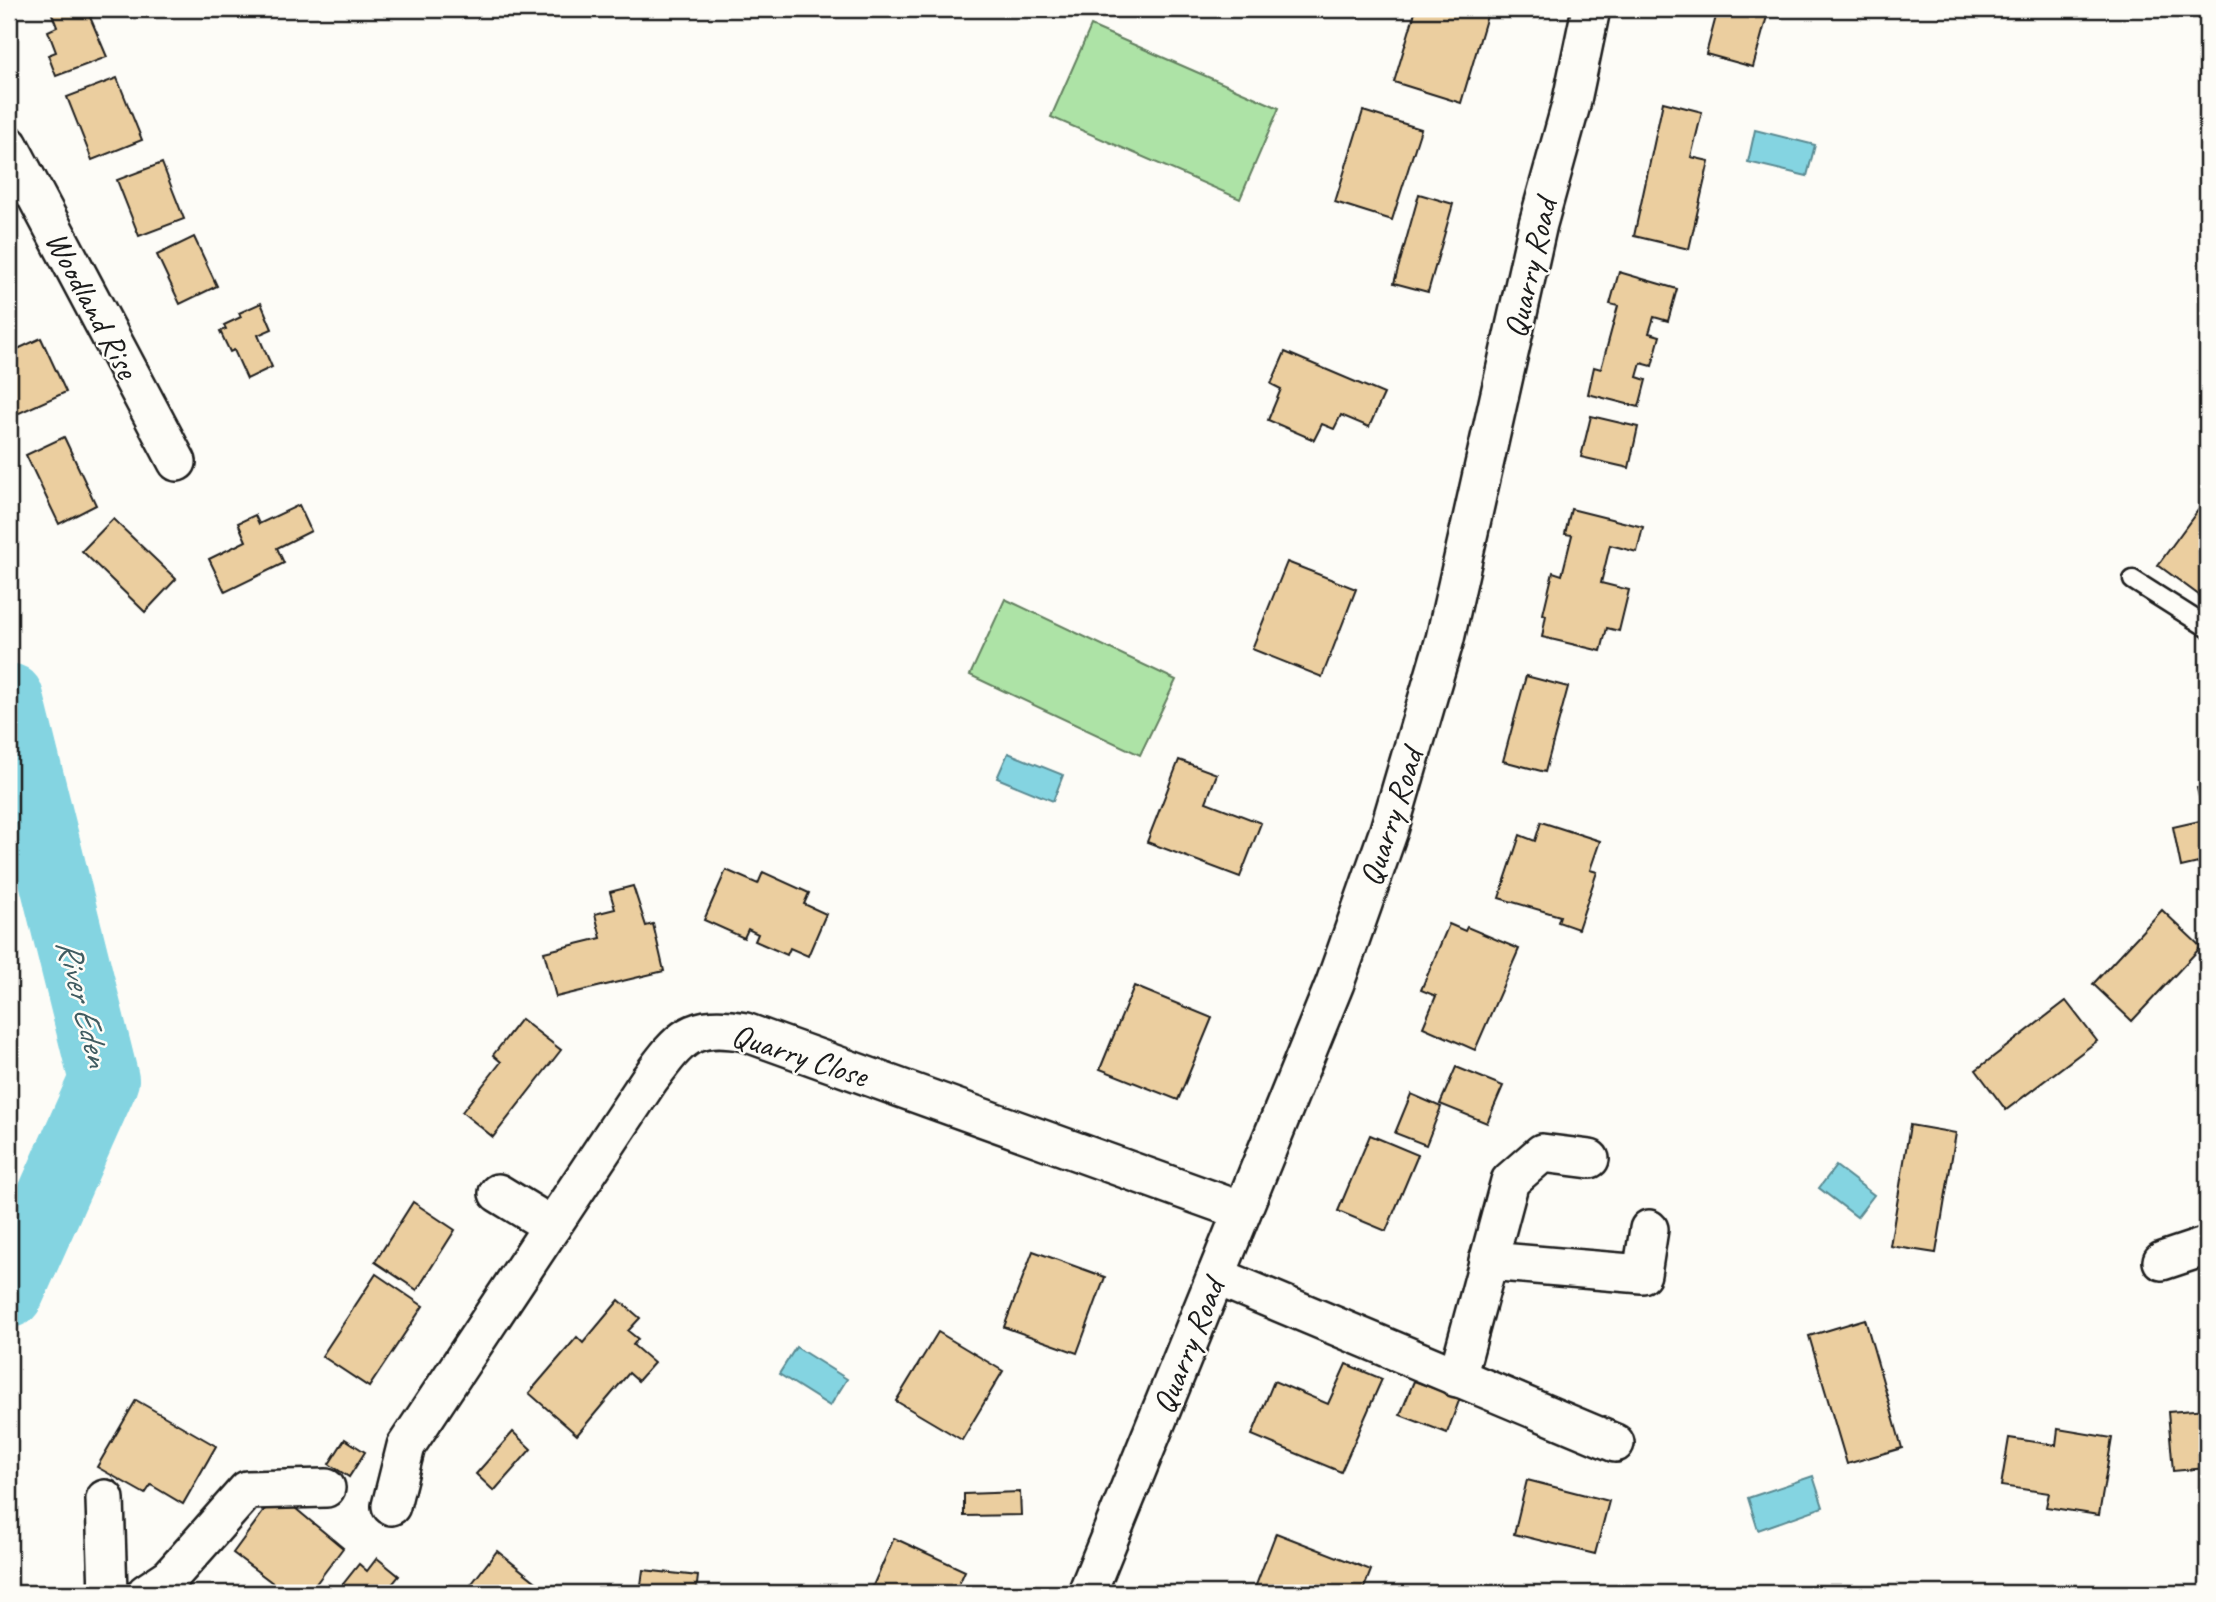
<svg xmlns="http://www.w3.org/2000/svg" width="2216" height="1602" font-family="Caveat,sans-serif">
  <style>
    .green { fill: #ade3a6; stroke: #648061; stroke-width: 2 }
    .water { fill: #84d4e1; stroke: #5a8a92; stroke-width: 2 }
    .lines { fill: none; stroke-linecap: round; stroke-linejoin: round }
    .river { stroke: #84d4e1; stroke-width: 70 }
    .building { fill: #ebce9f; stroke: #1c1c1c; stroke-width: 2 }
    .lane-casing { stroke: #1c1c1c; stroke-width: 23 }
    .street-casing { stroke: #1c1c1c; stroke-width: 42 }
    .lane { stroke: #fdfcf7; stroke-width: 18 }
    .street { stroke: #fdfcf7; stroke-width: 37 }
    .labels { text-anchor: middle; stroke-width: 5; stroke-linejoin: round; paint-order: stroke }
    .street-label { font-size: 33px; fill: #1c1c1c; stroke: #fdfcf7 }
    .water-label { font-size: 35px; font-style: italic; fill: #405c61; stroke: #fdfcf7 }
  </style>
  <rect width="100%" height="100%" fill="#fdfcf7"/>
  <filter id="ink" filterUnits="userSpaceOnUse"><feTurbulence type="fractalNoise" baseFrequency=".0143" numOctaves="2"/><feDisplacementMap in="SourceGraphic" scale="14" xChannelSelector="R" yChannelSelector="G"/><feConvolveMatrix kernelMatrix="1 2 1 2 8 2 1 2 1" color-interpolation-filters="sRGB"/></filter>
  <g filter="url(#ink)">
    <g class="green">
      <path d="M1091,26L1279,108L1240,199L1051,117Z"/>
      <path d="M1005,599L1176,680L1140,755L970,675Z"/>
    </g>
    <g class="water">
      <path d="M1755,130L1815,145L1807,176L1748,162Z"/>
      <path d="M1008,753L1063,775L1053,801L997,778Z"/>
      <path d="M1836,1166L1874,1195L1857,1217L1819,1188Z"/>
      <path d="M796,1347L847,1379L830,1406L779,1374Z"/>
      <path d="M1813,1476L1823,1507L1758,1530L1748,1498Z"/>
    </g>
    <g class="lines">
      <path class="river" d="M9,698L104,1080L9,1293"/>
    </g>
    <g class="building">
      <path d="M50,9H97L99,14L90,17L107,57L56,76L48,55L56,52L48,31L57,27Z"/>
      <path d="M1416,9H1489L1461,103L1394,82Z"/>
      <path d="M1718,9H1769L1753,67L1706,54Z"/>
      <path d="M117,78L142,140L92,160L67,97Z"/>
      <path d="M1663,102L1702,112L1691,157L1709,161L1689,249L1634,236Z"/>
      <path d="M1363,111L1421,129L1392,220L1335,202Z"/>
      <path d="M162,163L184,219L139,236L117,180Z"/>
      <path d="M1419,194L1453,204L1428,292L1394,283Z"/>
      <path d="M194,237L217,286L180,304L157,255Z"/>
      <path d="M1619,272L1677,289L1668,321L1654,317L1649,333L1660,336L1652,366L1641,363L1637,377L1646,380L1639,407L1588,394L1594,367L1601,369L1618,306L1610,304Z"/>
      <path d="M9,274L16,289L9,292Z"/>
      <path d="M261,303L272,329L258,335L272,367L247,379L234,350L230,352L220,331L226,329L224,325L241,317L239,313Z"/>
      <path d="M41,338L66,392L17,414L9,395V353Z"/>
      <path d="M1285,352L1384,394L1369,427L1341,415L1334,429L1322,424L1314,440L1268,420L1281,389L1271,384Z"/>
      <path d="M1591,416L1638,427L1629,468L1581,457Z"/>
      <path d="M64,437L96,505L59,524L26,455Z"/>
      <path d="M2207,498V601L2158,565Z"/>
      <path d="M299,505L311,531L277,548L284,563L225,592L209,559L246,541L238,523L255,515L259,524Z"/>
      <path d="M1571,509L1643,527L1637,552L1610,545L1601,583L1629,590L1619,631L1607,628L1601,651L1542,637L1546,615L1543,614L1553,572L1562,575L1572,535L1565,534Z"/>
      <path d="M113,519L176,579L145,612L82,551Z"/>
      <path d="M1287,562L1356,589L1322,677L1252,649Z"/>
      <path d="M1526,676L1568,687L1545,772L1503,761Z"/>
      <path d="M1179,760L1217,774L1206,802L1261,823L1240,877L1147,842Z"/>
      <path d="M2207,786V861L2181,867L2173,827L2204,820L2197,788Z"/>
      <path d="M1541,822L1600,841L1590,870L1597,872L1578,929L1558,922L1560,916L1499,898L1520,835L1535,841Z"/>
      <path d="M726,870L758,884L763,872L809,893L804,904L826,914L808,956L790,948L787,955L755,941L758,934L748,929L744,938L704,920Z"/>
      <path d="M633,886L646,926L653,924L664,971L556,997L544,952L601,938L595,914L615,909L610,892Z"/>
      <path d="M2162,910L2201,947L2132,1021L2093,984Z"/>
      <path d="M1449,924L1465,931L1467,927L1519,949L1475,1050L1423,1027L1436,996L1421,990Z"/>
      <path d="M1134,986L1212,1018L1178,1100L1100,1069Z"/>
      <path d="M2066,1001L2097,1041L2006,1110L1976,1070Z"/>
      <path d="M521,1019L561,1050L493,1137L462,1112L501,1062L493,1055Z"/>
      <path d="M1456,1067L1503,1086L1487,1123L1440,1104Z"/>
      <path d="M1411,1094L1441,1107L1426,1145L1395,1133Z"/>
      <path d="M1910,1125L1956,1133L1936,1253L1890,1246Z"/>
      <path d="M1370,1135L1418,1155L1386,1231L1338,1211Z"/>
      <path d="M9,1172L17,1186L9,1192Z"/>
      <path d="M413,1202L455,1230L417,1290L375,1262Z"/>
      <path d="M1033,1251L1105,1277L1077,1353L1004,1327Z"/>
      <path d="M376,1274L423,1306L369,1387L322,1356Z"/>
      <path d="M619,1300L640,1318L628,1331L638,1339L633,1345L654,1363L638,1381L629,1373L577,1435L529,1393L577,1337L583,1343Z"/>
      <path d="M1865,1319L1902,1448L1847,1464L1809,1336Z"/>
      <path d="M938,1332L1003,1371L962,1440L896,1401Z"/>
      <path d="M1346,1364L1382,1379L1341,1472L1252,1435L1274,1381L1328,1404Z"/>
      <path d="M1414,1381L1460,1398L1447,1433L1400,1415Z"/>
      <path d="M136,1400L216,1446L183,1504L151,1485L145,1494L97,1467Z"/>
      <path d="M2207,1409V1468L2173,1471L2168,1412Z"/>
      <path d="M2058,1429L2112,1438L2099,1515L2046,1507L2049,1493L2001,1486L2009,1438L2056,1445Z"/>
      <path d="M513,1432L531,1449L494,1491L476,1474Z"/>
      <path d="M345,1439L365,1452L349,1477L329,1464Z"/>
      <path d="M1527,1480L1609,1501L1595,1554L1514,1534Z"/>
      <path d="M1020,1492L1021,1515L964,1516V1494Z"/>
      <path d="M277,1493L343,1548L309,1593H286L233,1553Z"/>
      <path d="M1276,1533L1371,1570L1362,1593H1253Z"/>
      <path d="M894,1538L965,1571L955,1593H884L872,1588Z"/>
      <path d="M497,1551L550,1593L466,1591Z"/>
      <path d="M377,1558L399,1576L389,1588L395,1593H336L359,1564L367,1571Z"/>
      <path d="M643,1570L698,1576L696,1593H640Z"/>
    </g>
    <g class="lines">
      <defs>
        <path id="lane" d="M2133,580L2207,627"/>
        <g id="street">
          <path d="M9,145L177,462"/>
          <path d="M498,1193L552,1226"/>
          <path d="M1488,1261L1642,1274L1649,1229"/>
          <path d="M2162,1261L2207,1246"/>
          <path d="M1216,1276L1615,1443"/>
          <path d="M1457,1378L1510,1181L1542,1153L1590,1159"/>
          <path d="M105,1499L108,1593"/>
          <path d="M391,1506L406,1446L649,1080C680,1038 691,1022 745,1032L1242,1211"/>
          <path d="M146,1593L170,1577L247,1490L326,1488"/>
          <path d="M1087,1593L1335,983L1389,830L1445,639L1538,224L1571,105L1591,9"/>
        </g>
      </defs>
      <use href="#lane" class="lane-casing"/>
      <use href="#street" class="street-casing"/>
      <use href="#lane" class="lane"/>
      <use href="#street" class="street"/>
    </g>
  </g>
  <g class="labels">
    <g class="street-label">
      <text transform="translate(1529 268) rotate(-77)" y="12">Quarry Road</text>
      <text transform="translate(93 304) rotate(62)" y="12">Woodland Rise</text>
      <text transform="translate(1390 817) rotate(-72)" y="12">Quarry Road</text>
      <text transform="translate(800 1054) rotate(18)" y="12">Quarry Close</text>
      <text transform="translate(1187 1346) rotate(-68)" y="12">Quarry Road</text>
    </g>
    <g class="water-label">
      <text transform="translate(84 1002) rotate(76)" y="12">River Eden</text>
    </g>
  </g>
  <rect width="2216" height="1602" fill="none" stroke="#fdfcf7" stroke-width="35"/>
  <rect x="18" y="18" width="2181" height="1567" fill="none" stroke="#1c1c1c" stroke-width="2.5" filter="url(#ink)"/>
</svg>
